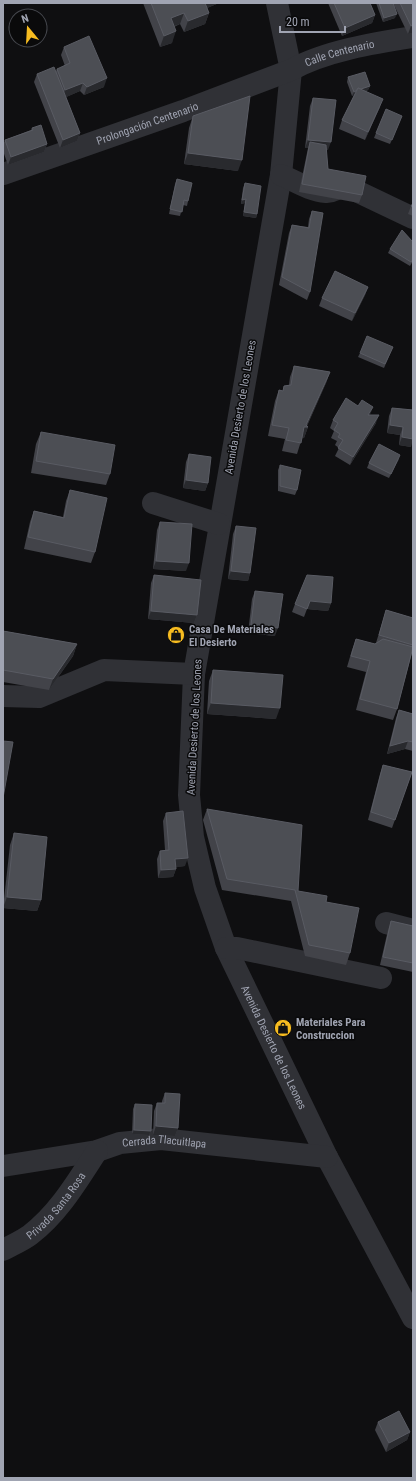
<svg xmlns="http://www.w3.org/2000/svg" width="416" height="1481" font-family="'Roboto Condensed',sans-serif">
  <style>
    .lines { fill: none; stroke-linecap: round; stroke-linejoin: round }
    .minor { stroke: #303136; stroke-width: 22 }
    .wall { fill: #424349 }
    .shaded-wall { fill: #292a2e }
    .building { fill: #4c4e54; stroke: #595b63 }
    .labels { text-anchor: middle; stroke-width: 3; stroke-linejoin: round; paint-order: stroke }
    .street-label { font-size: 11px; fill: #a0a4b2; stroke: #0a0a0b }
    .poi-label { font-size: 11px; font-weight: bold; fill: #a0a4b2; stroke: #0a0a0b; text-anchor: start }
  </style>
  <rect width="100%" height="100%" fill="#0f0f11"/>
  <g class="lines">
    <g class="minor">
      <path id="s1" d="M277,3L291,70L281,175L194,674L189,795L193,837L205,888L226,948L327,1157L413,1318"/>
      <path id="s2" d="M3,174L183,111L291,70C325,51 374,43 413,37"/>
      <path d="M281,175C295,181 310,191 326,192C335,193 336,185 350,188L413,218"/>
      <path d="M153,503L219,524"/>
      <path d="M3,696L39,697L104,670L194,674"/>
      <path d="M386,923L413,930"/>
      <path d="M226,948H237L381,978"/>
      <path id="s3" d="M3,1166L97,1151L120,1143L161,1139L327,1157"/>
      <path id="s4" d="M3,1250C12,1245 22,1241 30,1235C59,1213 78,1180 97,1151"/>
    </g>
  </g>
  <g class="wall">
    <path d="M143,3H219L207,8L209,13L205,24L184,32L180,24L174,27L172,43L160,47Z"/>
    <path d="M328,3H370L375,15L372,23L342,36Z"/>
    <path d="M376,3H393L395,18L383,22Z"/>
    <path d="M393,3H413V33L408,34Z"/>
    <path d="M64,47L104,87L84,95L80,91L66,97L80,133L77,141L60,148L34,82L37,74L56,71L57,69L65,66L61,55Z"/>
    <path d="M348,77L370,86L368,90L366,91L380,107L365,140L339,129L342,120L354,95L352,96L347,82Z"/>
    <path d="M313,98L328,150H326L328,169L362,195L359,203L299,192L308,148H305L310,106Z"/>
    <path d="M193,116L238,171L184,164L189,128Z"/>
    <path d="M402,116L390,144L374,138L376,133Z"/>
    <path d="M32,128L47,144L44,152L8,165L3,151V145L5,140L31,130Z"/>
    <path d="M177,179L188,201L187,206L183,205L180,216L169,214L175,184Z"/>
    <path d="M245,183L257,214L256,218L243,216L245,203L241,204L243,188Z"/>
    <path d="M413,203V216L408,214L411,206Z"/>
    <path d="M312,211L310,292L307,300L279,285L289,233L292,225L308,227L309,219Z"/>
    <path d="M413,239V261L410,266L388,253L390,249L412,241Z"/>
    <path d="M368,287L365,295L352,321L319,306L322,298Z"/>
    <path d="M393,347L384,368L358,357L360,353Z"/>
    <path d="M294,366L330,372L326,383L307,426L308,427L304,438H302L297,454L282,451L285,439L268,436L275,401L279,390L283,391L284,386L289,385L290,377Z"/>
    <path d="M392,408L413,410L411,447L399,445L400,435L387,433L389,416Z"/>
    <path d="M370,415L376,423L350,465L335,456L339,448L335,445L337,441L331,438L334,431L330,428L333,420Z"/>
    <path d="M41,432L110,474L106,485L31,473L36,444Z"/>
    <path d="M189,454L208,483L205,491L183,488L186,462Z"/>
    <path d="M399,459L389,478L367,468L369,463Z"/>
    <path d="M280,465L297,490L295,495L278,491V470Z"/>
    <path d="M70,490L95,552L91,563L24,549L30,522L34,511L63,517L66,501Z"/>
    <path d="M160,522L186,571L153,569L157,530Z"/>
    <path d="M236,526L250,573L248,581L228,579L233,534Z"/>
    <path d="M154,575L197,615L194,623L148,619L151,583Z"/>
    <path d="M255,591L275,636L248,633L252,599Z"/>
    <path d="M331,603L328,611L307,609L304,617L292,612L295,604Z"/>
    <path d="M386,610L413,618V654L412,653L397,709L393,720L356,710L366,672L347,667L352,650L356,639L375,644L376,643Z"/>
    <path d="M3,631L77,644L73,656L49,690L3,682Z"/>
    <path d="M213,670L276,719L207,714L209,681Z"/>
    <path d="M399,710L413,714V751L405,749L387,754L396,718Z"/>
    <path d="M383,765L412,772L392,828L368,820L380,774Z"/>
    <path d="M207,809L298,891L326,902L350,953L346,965L305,956L291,901L222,890L203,820Z"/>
    <path d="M166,813L185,866L175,867L176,869L173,877L158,878L157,859L160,851L165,850L163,821Z"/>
    <path d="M14,833L41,900L37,911L3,908L10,845Z"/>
    <path d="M391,921L413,926V972L380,965L388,930Z"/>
    <path d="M165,1093L178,1128L175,1136L153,1135L154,1111L157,1103H162V1101Z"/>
    <path d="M135,1104L151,1131L149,1135L132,1134L133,1109Z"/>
    <path d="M378,1422L410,1432L407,1440L386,1452L375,1430Z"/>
  </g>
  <g class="shaded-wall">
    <path d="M203,3H219L200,11Z"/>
    <path d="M184,13L180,24L166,29L171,18Z"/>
    <path d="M209,13L205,24L184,32L188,21Z"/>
    <path d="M397,14L395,18L383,22L384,18Z"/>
    <path d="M375,15L372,23L342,36L345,28Z"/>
    <path d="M413,25V33L408,34L411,26Z"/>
    <path d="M176,31L172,43L160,47L164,36Z"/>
    <path d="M107,78L104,87L84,95L87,87Z"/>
    <path d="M83,83L80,91L62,99L65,90Z"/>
    <path d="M370,86L368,90L352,96L354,92Z"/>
    <path d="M383,99L380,107L365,140L368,132Z"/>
    <path d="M80,133L77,141L60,148L63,140Z"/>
    <path d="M308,140L331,142L328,150L309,148L310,142L308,148H305Z"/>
    <path d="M47,144L44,152L8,165L11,157Z"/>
    <path d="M188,153L242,160L238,171L184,164Z"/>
    <path d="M246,199L245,203L241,204L242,200Z"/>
    <path d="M244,212L257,214L256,218L243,216Z"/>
    <path d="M368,287L365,295L352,321L355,313Z"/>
    <path d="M330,372L326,383L306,427H308L304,438L300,439L304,427Z"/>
    <path d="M373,407L370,415H368Z"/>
    <path d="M379,415L376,423L350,465L353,457Z"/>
    <path d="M390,425L403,427L400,435L387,433Z"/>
    <path d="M402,437L413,439L411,447L399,445Z"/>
    <path d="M400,455L399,459L389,478L391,474Z"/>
    <path d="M186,480L208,483L205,491L183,488Z"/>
    <path d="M156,561L189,563L186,571L153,569Z"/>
    <path d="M231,571L250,573L248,581L228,579Z"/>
    <path d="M310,601L331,603L328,611L307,609Z"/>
    <path d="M151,611L197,615L194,623L148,619Z"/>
    <path d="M251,625L278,628L275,636L248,633Z"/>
    <path d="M77,644L73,656L49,690L53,679Z"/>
    <path d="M211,703L280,708L276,719L207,714Z"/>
    <path d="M408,741L405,749L387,754L390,746Z"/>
    <path d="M188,858L185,866L172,868L175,859Z"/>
    <path d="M176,869L173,877L158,878L161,870Z"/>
    <path d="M7,897L41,900L37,911L3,908Z"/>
    <path d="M156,1126L178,1128L175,1136L153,1135Z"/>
    <path d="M134,1130L151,1131L149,1135L132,1134Z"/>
    <path d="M410,1432L407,1440L386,1452L389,1443Z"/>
  </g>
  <g class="building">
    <path d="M151,3H205L209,13L188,21L184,13L171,18L176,31L164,36Z"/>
    <path d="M334,3H370L375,15L345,28Z"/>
    <path d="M379,3H393L397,14L384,18Z"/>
    <path d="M400,3H413V25L411,26Z"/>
    <path d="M89,36L107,78L87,87L83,83L65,90L57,69L70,63L64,47Z"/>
    <path d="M54,67L80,133L63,140L37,74Z"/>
    <path d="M365,72L370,86L361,89L358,88L356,91L354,92L348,77Z"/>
    <path d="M358,88L383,99L368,132L342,120Z"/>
    <path d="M250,96L242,160L188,153L193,116Z"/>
    <path d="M313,98L336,100L331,142L308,140Z"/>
    <path d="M386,109L402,116L392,140L376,133Z"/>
    <path d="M41,125L47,144L11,157L5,140L33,130L32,128Z"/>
    <path d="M310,142L326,145L328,169L366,176L362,195L302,184Z"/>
    <path d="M177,179L192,183L188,201L184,200L182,212L170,209Z"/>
    <path d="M245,183L261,186L257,214L244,212L246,199L242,200Z"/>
    <path d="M413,203V207L411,206Z"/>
    <path d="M312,211L323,213L310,292L282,277L292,225L309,228Z"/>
    <path d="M402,230L412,241L413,239V259L411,262L390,249Z"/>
    <path d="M335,271L368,287L355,313L322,298Z"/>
    <path d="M367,336L393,347L385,364L360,353Z"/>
    <path d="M294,366L330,372L306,425L308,427H304L301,443L286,440L289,428L272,425L279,390L283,391L284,386L291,385Z"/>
    <path d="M346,398L358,406L362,400L373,407L368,415H379L353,457L338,448L343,440L338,437L340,434L334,430L338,423L333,420Z"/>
    <path d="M392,408L413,410V439L402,437L403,427L390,425Z"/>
    <path d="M41,432L115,445L110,474L36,461Z"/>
    <path d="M379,444L400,455L391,474L369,463Z"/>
    <path d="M189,454L211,457L208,483L186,480Z"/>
    <path d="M280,465L301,470L297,490L280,486Z"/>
    <path d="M70,490L107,498L95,552L28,537L34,511L64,518Z"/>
    <path d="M160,522L192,524L189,563L156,561Z"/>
    <path d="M236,526L256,528L250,573L231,571Z"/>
    <path d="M154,575L201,580L197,615L151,611Z"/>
    <path d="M307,575L333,577L331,603L310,601L307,609L295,604Z"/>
    <path d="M255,591L283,594L278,628L251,625Z"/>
    <path d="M386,610L413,618V645L379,635Z"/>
    <path d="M3,631L77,644L53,679L3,670Z"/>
    <path d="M356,639L375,644L383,639L413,647L397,709L360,699L370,661L351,656Z"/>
    <path d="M213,670L283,675L280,708L211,703Z"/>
    <path d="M399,710L413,714V742L408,741L390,746Z"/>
    <path d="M3,741L13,742L3,798Z"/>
    <path d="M383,765L412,772L395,820L371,812Z"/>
    <path d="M207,809L302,825L298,891L327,896L326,902L359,908L350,953L309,945L295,890L227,879Z"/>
    <path d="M183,811L188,858L175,859L176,869L161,870L160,851L169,850L166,813Z"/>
    <path d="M14,833L47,837L41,900L7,897Z"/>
    <path d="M391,921L413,926V963L383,957Z"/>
    <path d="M165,1093L180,1094L178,1128L156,1126L157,1103H165Z"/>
    <path d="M135,1104L152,1105L151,1131L134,1130Z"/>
    <path d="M399,1411L410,1432L389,1443L378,1422Z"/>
  </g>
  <defs>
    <symbol id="shop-disc" viewBox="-11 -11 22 22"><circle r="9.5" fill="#f7bc20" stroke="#0a0a0b"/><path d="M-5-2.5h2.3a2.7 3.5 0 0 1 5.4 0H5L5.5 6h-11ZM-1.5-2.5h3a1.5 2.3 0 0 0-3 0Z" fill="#111"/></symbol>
  </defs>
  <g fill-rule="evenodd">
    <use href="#shop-disc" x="166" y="625" width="20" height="20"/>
    <use href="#shop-disc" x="273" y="1018" width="20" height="20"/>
  </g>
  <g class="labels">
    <g class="street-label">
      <text dy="4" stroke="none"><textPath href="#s2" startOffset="358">Calle Centenario</textPath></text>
      <text dy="4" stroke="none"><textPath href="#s2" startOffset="153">Prolongación Centenario</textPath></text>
      <text transform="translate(240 407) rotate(-80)" y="4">Avenida Desierto de los Leones</text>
      <text transform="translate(194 727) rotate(-87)" y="4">Avenida Desierto de los Leones</text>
      <text dy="4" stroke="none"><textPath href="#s1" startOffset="1070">Avenida Desierto de los Leones</textPath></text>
      <text dy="4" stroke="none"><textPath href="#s3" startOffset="164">Cerrada Tlacuitlapa</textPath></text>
      <text dy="4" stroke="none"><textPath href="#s4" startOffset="70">Privada Santa Rosa</textPath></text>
    </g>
    <g class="poi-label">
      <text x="189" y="633">Casa De Materiales<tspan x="189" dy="13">El Desierto</tspan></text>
      <text x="296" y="1026">Materiales Para<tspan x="296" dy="13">Construccion</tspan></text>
    </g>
  </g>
  <rect width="416" height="1481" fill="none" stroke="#a0a4b2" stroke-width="8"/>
  <g transform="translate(28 28) rotate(342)"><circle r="19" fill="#0a0a0b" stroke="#46484e"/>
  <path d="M0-3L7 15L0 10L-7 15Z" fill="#f7bc20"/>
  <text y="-6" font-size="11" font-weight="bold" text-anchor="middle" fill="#a0a4b2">N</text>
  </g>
  <path d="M280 26v6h65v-6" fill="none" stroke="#a0a4b2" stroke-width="2"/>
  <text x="286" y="26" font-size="12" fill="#a0a4b2" stroke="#0a0a0b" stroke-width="3" paint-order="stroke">20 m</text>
</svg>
